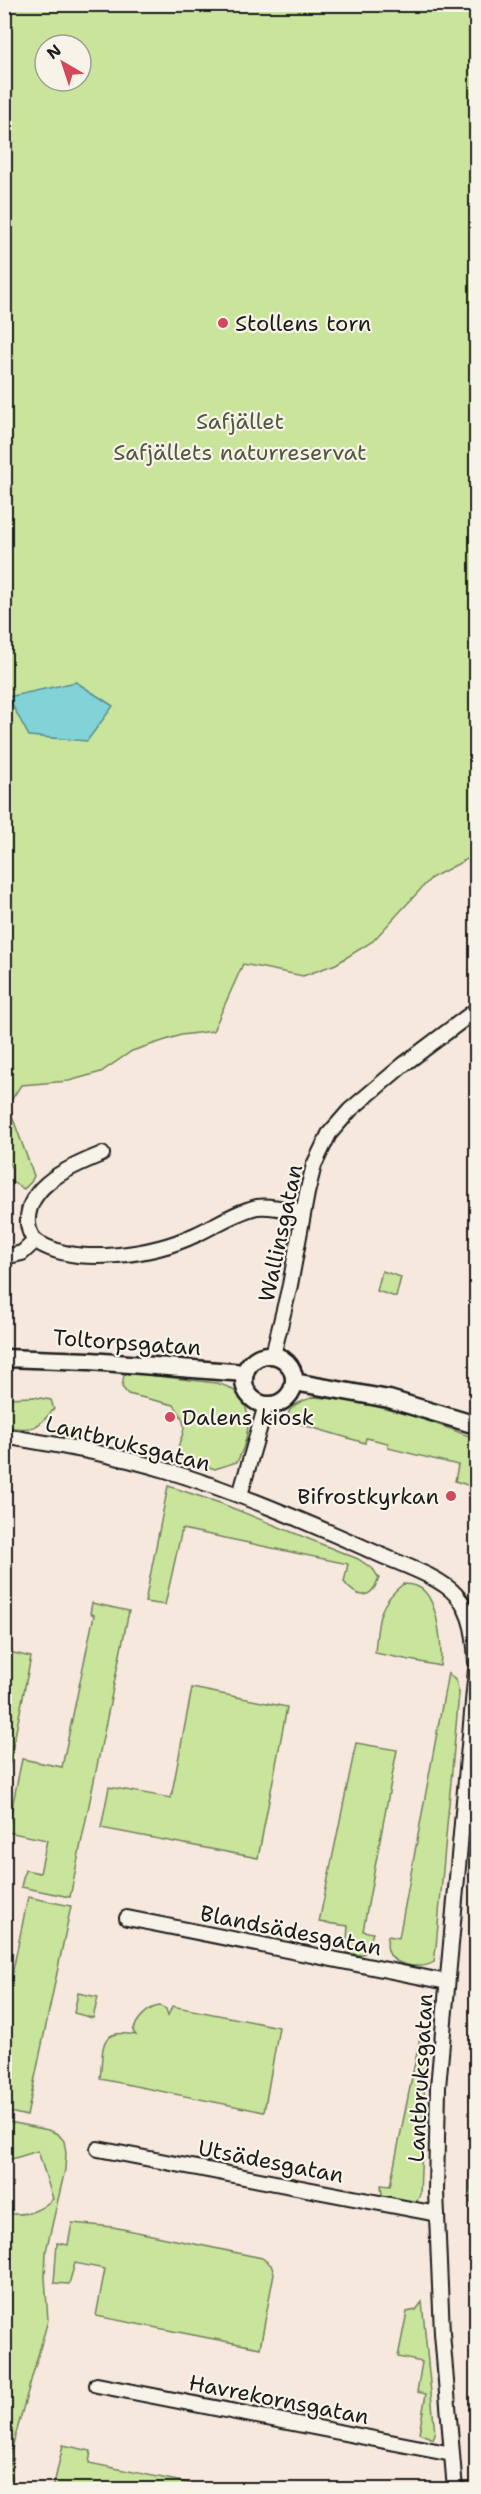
<svg xmlns="http://www.w3.org/2000/svg" width="481" height="2494" font-family="'Shantell Sans',sans-serif">
  <style>
    .green { fill: #c9e59c; stroke: #72805c; stroke-width: 1.5; fill-rule: evenodd }
    .water { fill: #81d3d8; stroke: #598a8d; stroke-width: 1.5 }
    .lines { fill: none; stroke-linecap: round; stroke-linejoin: round }
    .minor-casing { stroke: #1c1c1c; stroke-width: 18 }
    .tertiary-casing { stroke: #1c1c1c; stroke-width: 21 }
    .minor { stroke: #f7f3e8; stroke-width: 14 }
    .tertiary { stroke: #f7f3e8; stroke-width: 16 }
    .poi-dot { fill: #d1495b; stroke: #f7f3e8; stroke-width: 2 }
    .labels { text-anchor: middle; stroke-width: 4.5; stroke-linejoin: round; paint-order: stroke }
    .poi-label { font-size: 22px; fill: #1c1c1c; stroke: #f7f3e8; text-anchor: start }
    .park-label { font-size: 22px; fill: #505842; stroke: #f7f3e8 }
    .street-label { font-size: 22px; fill: #1c1c1c; stroke: #f7f3e8 }
  </style>
  <rect width="100%" height="100%" fill="#f7e8de"/>
  <filter id="ink" filterUnits="userSpaceOnUse"><feTurbulence type="fractalNoise" baseFrequency=".0167" numOctaves="2"/><feDisplacementMap in="SourceGraphic" scale="12" xChannelSelector="R" yChannelSelector="G"/><feConvolveMatrix kernelMatrix="1 2 1 2 8 2 1 2 1" color-interpolation-filters="sRGB"/></filter>
  <g filter="url(#ink)">
    <g class="green">
      <path d="M5,5H476V856L471,857L431,878L373,941L336,964L303,976L243,964L213,1031L181,1035L132,1051L101,1072L69,1081L21,1085L8,1105L34,1176L31,1182L24,1189L12,1182V1169L5,1155ZM45,45H81V81H45Z"/>
      <path d="M382,1271L401,1277L396,1297L377,1291Z"/>
      <path d="M132,1373L216,1383C257,1392 252,1433 237,1462L215,1469L180,1458C172,1435 197,1436 174,1405L128,1394L122,1387L124,1375Z"/>
      <path d="M34,1397L51,1400L54,1409C35,1431 33,1430 5,1427V1398Z"/>
      <path d="M314,1397C370,1401 425,1418 476,1439V1488L455,1481L458,1465L388,1448V1443L366,1438L365,1443L290,1421L287,1418C289,1404 303,1401 314,1397Z"/>
      <path d="M168,1486L220,1503L358,1559L373,1569L379,1578C371,1600 358,1600 344,1582L348,1564L182,1529L165,1605L145,1602Z"/>
      <path d="M403,1584C412,1584 420,1586 425,1592C438,1606 443,1649 440,1666L375,1653C378,1621 377,1605 403,1584Z"/>
      <path d="M92,1603L129,1611L70,1897L21,1887L25,1870L40,1873L47,1840L7,1832L22,1759L62,1767L94,1615L90,1613Z"/>
      <path d="M5,1651L31,1657L5,1786L4,1651Z"/>
      <path d="M448,1673L456,1681L459,1693L436,1947L434,1962C424,1969 397,1967 390,1955C386,1949 387,1943 388,1936L399,1938Z"/>
      <path d="M192,1688L287,1707L258,1858L101,1828L109,1787L171,1798Z"/>
      <path d="M356,1743L397,1750L363,1931L373,1933L366,1952L361,1955L346,1953L348,1926L319,1922Z"/>
      <path d="M28,1897L71,1906L27,2116L5,2111V2009Z"/>
      <path d="M78,1993L98,1997L93,2018L74,2013Z"/>
      <path d="M160,2006L166,2009L168,2016L172,2006L279,2027L264,2112L100,2079C104,2048 97,2027 136,2035L133,2031C137,2019 148,2007 160,2006Z"/>
      <path d="M476,2019V2201L470,2203Z"/>
      <path d="M422,2028L427,2029L420,2194L417,2201L409,2202L385,2198L382,2195L381,2185L390,2186Z"/>
      <path d="M5,2121L48,2130L58,2134L64,2141L66,2153L65,2170L46,2251L45,2278L48,2320L10,2455L13,2490L4,2489V2327L8,2305L4,2304L5,2188L12,2214C30,2215 40,2210 53,2199L38,2151L5,2161Z"/>
      <path d="M72,2223L113,2227L262,2258L271,2265L274,2273L260,2348L96,2316L105,2269L75,2263L69,2284L54,2283L57,2243L68,2245Z"/>
      <path d="M422,2302L435,2434L433,2439L419,2433L426,2394L417,2392L422,2362L398,2357L407,2312L416,2310Z"/>
      <path d="M63,2445L91,2451L89,2463L217,2489H53Z"/>
    </g>
    <path class="water" d="M76,682L113,706L87,741L29,736L8,697Z"/>
    <g class="lines">
      <defs>
        <g id="minor">
          <path d="M102,1154C72,1166 25,1185 28,1224C29,1232 32,1239 39,1243C79,1267 155,1254 195,1235C215,1226 235,1212 257,1207C271,1205 288,1210 303,1213"/>
          <path d="M4,1257L22,1253L35,1241"/>
          <path d="M273,1355L290,1285L307,1193L314,1165L329,1134L350,1110L403,1065L476,1010"/>
          <path d="M4,1436C58,1445 112,1454 165,1470C237,1492 307,1522 376,1553C400,1564 439,1576 456,1595C473,1613 475,1640 476,1663"/>
          <path d="M240,1495L266,1405"/>
          <path d="M127,1918L447,1982"/>
          <path d="M98,2149L437,2214"/>
          <path d="M97,2385L452,2454"/>
          <path d="M455,2490L442,2333L436,2192L438,2087L476,1669"/>
        </g>
        <g id="tertiary">
          <circle cx="269" cy="1380" r="25"/>
          <path d="M4,1358L90,1361L245,1373"/>
          <path d="M294,1382L389,1399L476,1425"/>
        </g>
      </defs>
      <use href="#minor" class="minor-casing"/>
      <use href="#tertiary" class="tertiary-casing"/>
      <use href="#minor" class="minor"/>
      <use href="#tertiary" class="tertiary"/>
    </g>
  </g>
  <g class="poi-dot">
    <circle cx="223" cy="323" r="6"/>
    <circle cx="170" cy="1417" r="6"/>
    <circle cx="451" cy="1496" r="6"/>
  </g>
  <g class="labels">
    <g class="poi-label">
      <text x="235" y="331">Stollens torn</text>
      <text x="182" y="1425">Dalens kiosk</text>
      <text x="439" y="1504" text-anchor="end">Bifrostkyrkan</text>
    </g>
    <g class="park-label">
      <text x="240" y="429">Safjället</text>
      <text x="240" y="460">Safjällets naturreservat</text>
    </g>
    <g class="street-label">
      <text transform="translate(280 1233) rotate(-78)" y="8">Wallinsgatan</text>
      <text transform="translate(127 1342) rotate(4)" y="8">Toltorpsgatan</text>
      <text transform="translate(128 1443) rotate(14)" y="8">Lantbruksgatan</text>
      <text transform="translate(291 1930) rotate(11)" y="8">Blandsädesgatan</text>
      <text transform="translate(420 2078) rotate(-87)" y="8">Lantbruksgatan</text>
      <text transform="translate(271 2161) rotate(11)" y="8">Utsädesgatan</text>
      <text transform="translate(279 2399) rotate(11)" y="8">Havrekornsgatan</text>
    </g>
  </g>
  <rect width="481" height="2494" fill="none" stroke="#f7f3e8" stroke-width="24"/>
  <rect x="12" y="12" width="457" height="2470" fill="none" stroke="#1c1c1c" stroke-width="2" filter="url(#ink)"/>
  <g transform="translate(63 63) rotate(321)"><circle r="28" fill="#f7f3e8" stroke="#9f9d96" stroke-width="1.5"/>
  <path d="M0-4.5L10 22L0 15L-10 22Z" fill="#d1495b"/>
  <text y="-9" font-size="16" font-weight="bold" text-anchor="middle" fill="#1c1c1c">N</text>
  </g>
</svg>
